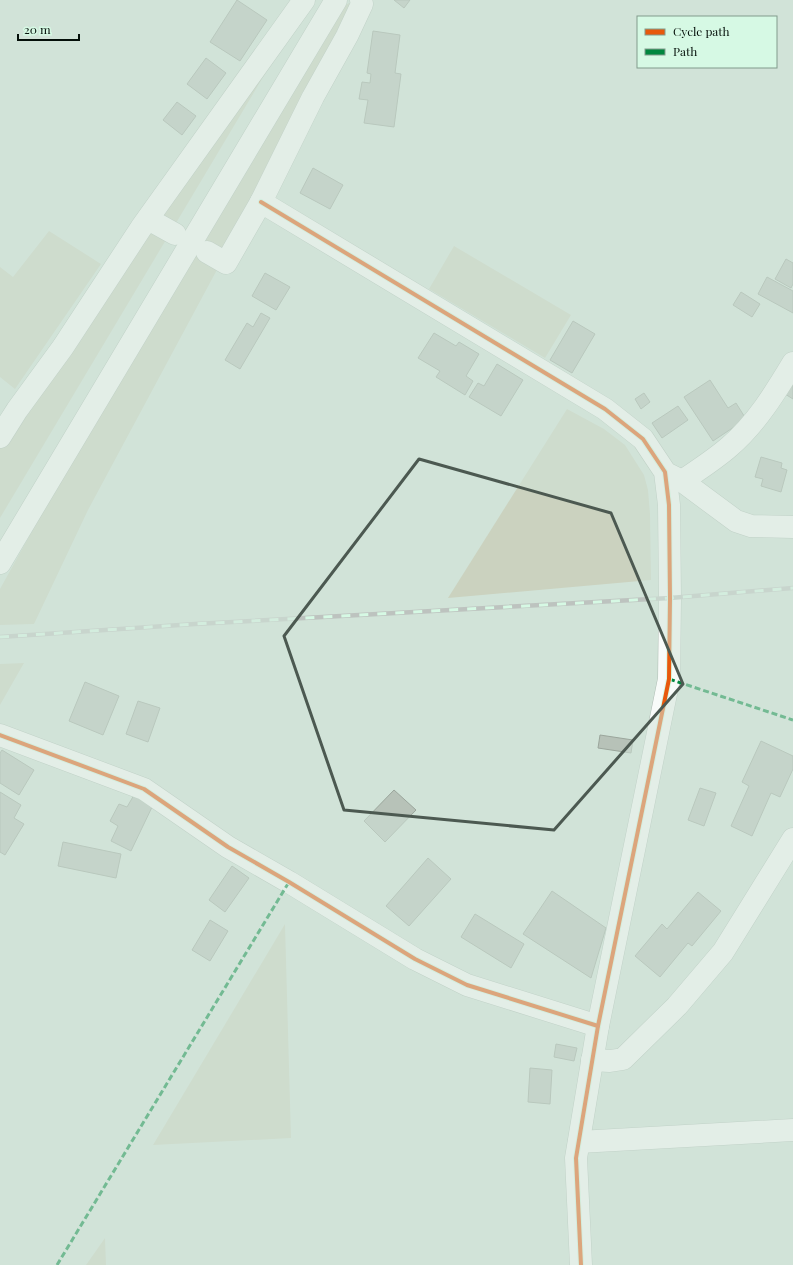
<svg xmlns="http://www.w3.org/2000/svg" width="793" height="1265" font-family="'Playfair Display',serif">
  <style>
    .green { fill: #cbd2bf }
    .building { fill: #b7c2b8; stroke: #9ba69c }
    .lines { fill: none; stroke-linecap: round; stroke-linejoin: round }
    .minor-casing { stroke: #aebcb3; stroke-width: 23 }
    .minor { stroke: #f8fbf9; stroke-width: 22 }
    .rail-casing { stroke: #bdc3bf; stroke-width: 4.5 }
    .rail { stroke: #d6f9e4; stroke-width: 3; stroke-dasharray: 9; stroke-linecap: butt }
    .quiet { stroke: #00873e; stroke-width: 3; stroke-dasharray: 6 3; stroke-linecap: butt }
    .cycleway-casing { stroke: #d6f9e4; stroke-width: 6 }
    .cycleway { stroke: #e8590c; stroke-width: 4 }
    .marked { fill: none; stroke: #4c5951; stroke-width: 3; stroke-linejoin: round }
  </style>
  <rect width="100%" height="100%" fill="#d1e3d8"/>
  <g class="green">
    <path d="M349,3L352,6L225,254L202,242L343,7Z"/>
    <path d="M290,32L0,518V447Z"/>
    <path d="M49,231L101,264L15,389L0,377V267L13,277Z"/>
    <path d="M454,246L571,315L545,358L429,289Z"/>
    <path d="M197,252L219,266L88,510L34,624L0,625V589L46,506Z"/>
    <path d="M567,409L604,429L625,445L644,475L648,490L650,514L651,580L448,598Z"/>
    <path d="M24,663L0,705V664Z"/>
    <path d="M285,924L291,1138L153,1145Z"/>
    <path d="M105,1238L106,1265H86Z"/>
  </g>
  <g class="building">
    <path d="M237,0L267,20L240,61L210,42Z"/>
    <path d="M394,0H410L404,8Z"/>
    <path d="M373,31L400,35L395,73L401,74L394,127L364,123L368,100L359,99L362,82L370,83L371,74L367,73Z"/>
    <path d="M206,58L226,73L207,99L187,84Z"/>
    <path d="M177,102L196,116L182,135L163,120Z"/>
    <path d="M313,168L343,185L330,209L300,193Z"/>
    <path d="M786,259L793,263V284L791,288L775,279Z"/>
    <path d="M265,273L290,287L276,310L252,296Z"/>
    <path d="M767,277L793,291V313L758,294Z"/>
    <path d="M741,292L760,304L752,317L733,305Z"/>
    <path d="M261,313L270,318L240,369L225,360L247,323L253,327Z"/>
    <path d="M573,321L595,334L572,373L550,360Z"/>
    <path d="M434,333L456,346L459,342L479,354L466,376L473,381L465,395L436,377L440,371L418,358Z"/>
    <path d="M497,364L523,380L501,416L469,397L478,383L484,386Z"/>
    <path d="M710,380L728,408L736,403L746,419L713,441L684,397Z"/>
    <path d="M793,380V399L785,394Z"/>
    <path d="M644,393L650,402L641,409L635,399Z"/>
    <path d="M678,406L688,420L662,438L652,423Z"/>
    <path d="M761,457L782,463L781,468L787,470L781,492L761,486L763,479L755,477Z"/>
    <path d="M85,682L119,696L103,735L69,721Z"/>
    <path d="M138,701L160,708L148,742L126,734Z"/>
    <path d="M600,735L633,740L631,753L598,748Z"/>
    <path d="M761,741L793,756V769L780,797L771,793L752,836L731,826L749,786L742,782Z"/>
    <path d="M2,750L34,770L19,795L0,783V753Z"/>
    <path d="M700,788L716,793L704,826L688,820Z"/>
    <path d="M394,790L416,810L385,842L364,821Z"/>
    <path d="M0,792L21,805L14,818L24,824L5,855L0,852Z"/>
    <path d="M134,795L153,805L131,851L111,841L118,826L110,821L119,804L127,807Z"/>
    <path d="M63,842L121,854L116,878L58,866Z"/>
    <path d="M428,858L451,879L409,926L386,906Z"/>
    <path d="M232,866L249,878L225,912L209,900Z"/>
    <path d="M552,891L606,928L591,978L523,934Z"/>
    <path d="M698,892L721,911L692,946L688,943L660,977L635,956L662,924L667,929Z"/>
    <path d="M475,914L524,944L511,968L461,937Z"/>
    <path d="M210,920L228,931L210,961L192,950Z"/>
    <path d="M556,1044L577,1048L574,1061L554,1057Z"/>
    <path d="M530,1068L552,1070L550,1104L528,1102Z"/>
  </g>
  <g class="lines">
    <defs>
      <g id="minor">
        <path d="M261,202L605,409L643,439L665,472L669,505L670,598L669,679L598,1026L576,1158L581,1265"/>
        <path d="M148,219L175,234"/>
        <path d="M207,252L226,263L261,202L313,97L347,36L362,4L361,0"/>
        <path d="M0,437L17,410L63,347L141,228L304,0"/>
        <path d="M670,475L682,481L736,521L751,526L793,527"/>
        <path d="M682,481C698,470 714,460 729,447C756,424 775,393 793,363"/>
        <path d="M0,563L336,0"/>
        <path d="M0,735L144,789L228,847L289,882L415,959L467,985L598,1026"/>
        <path d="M592,1060L610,1061L623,1059L677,1006L723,952L793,839"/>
        <path d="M579,1142L793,1130"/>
      </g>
    </defs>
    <use href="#minor" class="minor-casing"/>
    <use href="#minor" class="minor"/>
    <defs>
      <path id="rail" d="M0,637L195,624L670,598L793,588"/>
    </defs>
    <use href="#rail" class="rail-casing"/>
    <use href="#rail" class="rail"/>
    <g class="quiet">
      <path d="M669,679L793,720"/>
      <path d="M57,1265L289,882"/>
    </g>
    <defs>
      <g id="cycleway">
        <path d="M261,202L605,409L643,439L665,472L669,505L670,598L669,679L598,1026L576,1158L581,1265"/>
        <path d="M0,735L144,789L228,847L289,882L415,959L467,985L598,1026"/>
      </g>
    </defs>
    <use href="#cycleway" class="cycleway-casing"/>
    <use href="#cycleway" class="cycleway"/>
  </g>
  <path d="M0 0H793V1265H0ZM419,459L611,513L683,684L554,830L344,810L284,636Z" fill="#d1e3d8" fill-opacity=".55" fill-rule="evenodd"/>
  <path class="marked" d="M419,459L611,513L683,684L554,830L344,810L284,636Z"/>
  <rect x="637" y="16" width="140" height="52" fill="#d6f9e4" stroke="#829b8c"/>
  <rect x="645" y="29" width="20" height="6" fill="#e8590c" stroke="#829b8c"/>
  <text x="673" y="36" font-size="12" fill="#040f09">Cycle path</text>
  <rect x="645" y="49" width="20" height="6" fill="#00873e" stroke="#829b8c"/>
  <text x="673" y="56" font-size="12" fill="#040f09">Path</text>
  <path d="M18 34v6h61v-6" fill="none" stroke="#040f09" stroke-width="2"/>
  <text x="24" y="34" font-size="12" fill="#040f09" stroke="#d6f9e4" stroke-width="3" paint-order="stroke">20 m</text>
</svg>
